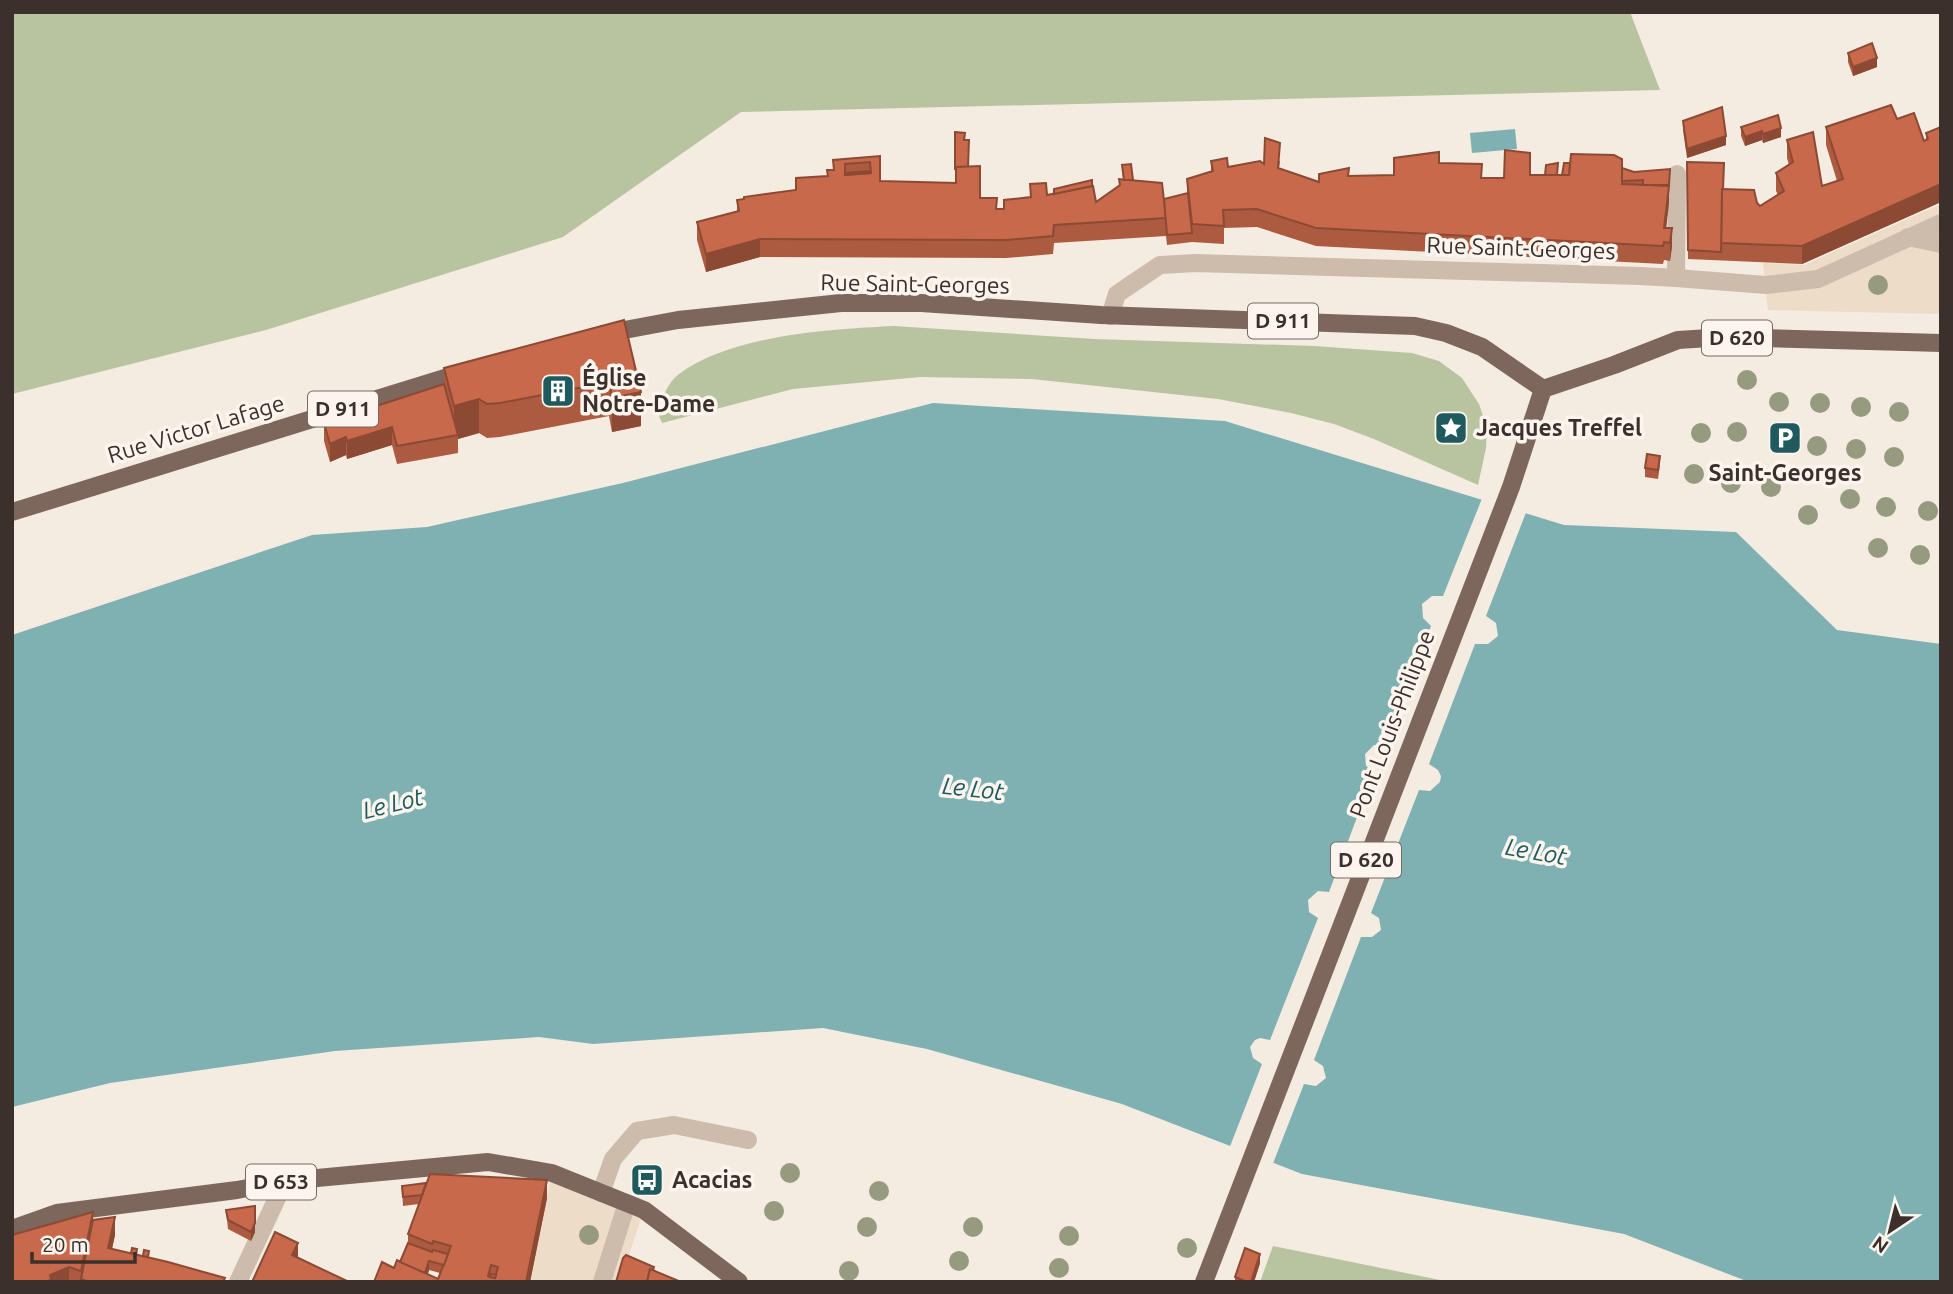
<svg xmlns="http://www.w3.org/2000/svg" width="1953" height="1294" font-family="Ubuntu,sans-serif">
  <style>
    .green { fill: #b8c4a0 }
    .plaza { fill: #ecdcc8 }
    .water { fill: #7fb0b2 }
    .pier { fill: #f4ebe1 }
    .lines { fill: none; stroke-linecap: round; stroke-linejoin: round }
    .lane { stroke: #cdbbac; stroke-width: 18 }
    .street { stroke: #cdbbac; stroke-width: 18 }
    .primary { stroke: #7d675c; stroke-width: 18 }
    .tree { fill: #969b7f }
    .wall { fill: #ac5a40; fill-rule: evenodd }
    .shaded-wall { fill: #8c4a34 }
    .building { fill: #c8694b; stroke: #8c4a34; stroke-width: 2; fill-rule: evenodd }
    .labels { text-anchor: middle; stroke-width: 7; stroke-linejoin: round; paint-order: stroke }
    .shield { fill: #fbf5ee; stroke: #756b66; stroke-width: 2 }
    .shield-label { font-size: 21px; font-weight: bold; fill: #3b302b }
    .street-label { font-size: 23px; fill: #3b302b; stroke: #fbf5ee }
    .poi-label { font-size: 23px; font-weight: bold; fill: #3b302b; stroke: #fbf5ee; text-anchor: start }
    .water-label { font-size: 24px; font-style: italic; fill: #1f5a5e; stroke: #fbf5ee }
  </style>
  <rect width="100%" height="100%" fill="#f4ebe1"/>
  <g class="green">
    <path d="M12,12H1630L1660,90L741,112L563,237L266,330L12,394Z"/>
    <path d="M894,326L1094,339L1314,346L1412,353L1439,361L1462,378L1479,404L1487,427L1486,448L1478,485L1374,439L1334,424L1291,413L1218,399L1032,379L920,377L793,389L662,423L657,411C663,398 667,383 679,374C731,335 831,329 894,326Z"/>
    <path d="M1273,1246L1450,1282H1260Z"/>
  </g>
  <g class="plaza">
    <path d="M1941,204V314L1768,310L1763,263L1804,265Z"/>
    <path d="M552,1173L644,1210L620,1282H530Z"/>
  </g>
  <g class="water">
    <path d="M1515,129L1517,149L1472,153L1470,133Z"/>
    <path d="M933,403L1225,421L1564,525L1736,532L1837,630L1941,644V1282H1749L1624,1234L1302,1174L1122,1104L927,1049L823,1028L593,1044L539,1037L335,1051L110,1083L12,1107V635L312,535L427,527L623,483Z"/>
  </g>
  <path class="pier" d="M1483,496L1527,510L1486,616L1496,623L1498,636L1488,644H1475L1429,764L1438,770L1441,776L1440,782L1430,791L1419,790L1371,913L1379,918L1381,930L1372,937H1361L1314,1060L1323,1066L1326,1078L1316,1086L1304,1084L1272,1166L1229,1149L1262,1064L1253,1058L1250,1047L1255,1040L1260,1038L1270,1040L1318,918L1309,912L1308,900L1318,891L1329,892L1374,772L1366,766L1365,754L1374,745H1385L1431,626L1423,618L1422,604L1432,596H1443Z"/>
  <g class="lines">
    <g class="lane">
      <path d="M1908,237L1941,244"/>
      <path d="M1640,276L1676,278L1677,174"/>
      <path d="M601,1193L613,1159L637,1131L674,1125L748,1140"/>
    </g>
    <g class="street">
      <path d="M1676,278L1766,285L1818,279L1941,223"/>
      <path d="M1110,316L1117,294L1160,265L1195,263L1640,276"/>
      <path d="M238,1282L285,1181"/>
      <path d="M602,1282L627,1203"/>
    </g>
    <g class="primary">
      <path d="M603,334L678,320L841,303H921L1101,315L1415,326L1446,333L1482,347L1543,389"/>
      <path d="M1543,389L1614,365L1678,340L1725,337L1941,343"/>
      <path d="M12,512L464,372"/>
      <path d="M12,1229L57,1213L237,1190L285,1181L488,1162L552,1173L644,1210L739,1282"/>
      <path d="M1204,1282L1511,487L1543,389"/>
    </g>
  </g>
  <g class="tree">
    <circle cx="1878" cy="285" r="10"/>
    <circle cx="1747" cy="380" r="10"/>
    <circle cx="1779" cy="402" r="10"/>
    <circle cx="1820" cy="403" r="10"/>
    <circle cx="1861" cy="407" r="10"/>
    <circle cx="1899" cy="412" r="10"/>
    <circle cx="1737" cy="432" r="10"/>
    <circle cx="1701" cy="433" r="10"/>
    <circle cx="1779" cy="441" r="10"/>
    <circle cx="1817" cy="446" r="10"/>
    <circle cx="1856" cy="449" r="10"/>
    <circle cx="1894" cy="457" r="10"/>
    <circle cx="1694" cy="474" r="10"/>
    <circle cx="1731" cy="483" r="10"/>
    <circle cx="1771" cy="487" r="10"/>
    <circle cx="1850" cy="499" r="10"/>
    <circle cx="1886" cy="507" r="10"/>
    <circle cx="1928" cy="511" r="10"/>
    <circle cx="1808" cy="515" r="10"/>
    <circle cx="1878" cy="548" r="10"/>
    <circle cx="1920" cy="555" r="10"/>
    <circle cx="790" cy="1173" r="10"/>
    <circle cx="879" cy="1191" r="10"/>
    <circle cx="774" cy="1211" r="10"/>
    <circle cx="867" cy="1227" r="10"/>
    <circle cx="973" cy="1227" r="10"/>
    <circle cx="589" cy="1235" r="10"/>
    <circle cx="1069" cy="1236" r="10"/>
    <circle cx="1187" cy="1248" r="10"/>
    <circle cx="959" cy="1261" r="10"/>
    <circle cx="1059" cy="1268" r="10"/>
    <circle cx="849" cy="1271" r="10"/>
  </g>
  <g class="wall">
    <path d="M1848,53L1877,67L1853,76L1848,62Z"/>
    <path d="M1897,119L1924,141L1926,140V133L1941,127V202L1802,264L1688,259L1687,162L1723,189L1757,203L1760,206L1778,195L1776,191V173L1789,165L1787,158V140L1822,186L1837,181L1826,145V127Z"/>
    <path d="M1683,121L1726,145L1687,158L1683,130Z"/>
    <path d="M1741,127L1781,137L1763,143L1762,140L1745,146L1741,136Z"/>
    <path d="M955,132L965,140L968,167L980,198L997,209H1004L1030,197V184L1047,195L1092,186L1096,202L1119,186V179L1123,180L1122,165L1133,180L1164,199L1187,194V179L1211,172V161L1228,167L1264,164L1280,161L1279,169L1319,182L1349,176L1394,175L1439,163L1482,178H1504L1530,175H1562L1622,168L1634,172L1670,169L1669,195L1666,228L1672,246L1670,261L1664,260L1663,264L1316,246L1257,227L1224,228V244L1192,242L1167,245L1166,236L1054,243L1053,254L1006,258L760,257L706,272L697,240V222L737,211V200L796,190L827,176V170H833V160L880,156V181L956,183Z"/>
    <path d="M624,320L641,426L612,432L609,416L500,437L487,438L479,433L458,439V453L397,464L392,445L347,459L346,455L330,462L324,441V423L444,384V368Z"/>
    <path d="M1660,465L1658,479L1645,477V468Z"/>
    <path d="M402,1186L547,1198L530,1282H374L394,1268L400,1262L408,1243V1234L419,1204L403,1206ZM429,1270L440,1273L438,1279L428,1274Z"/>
    <path d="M255,1206V1232L251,1241L228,1229L226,1210Z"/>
    <path d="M115,1235L112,1249L149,1257L225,1282H12Z"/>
    <path d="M1260,1263L1254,1282H1235V1277Z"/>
  </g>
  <g class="shaded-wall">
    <path d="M1877,58V67L1853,76V67Z"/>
    <path d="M1781,128V137L1763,143V134Z"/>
    <path d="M1762,131V140L1745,146V137Z"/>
    <path d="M1726,136V145L1687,158V149Z"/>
    <path d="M1941,184V202L1802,264V246Z"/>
    <path d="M1669,186V204L1664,246V228Z"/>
    <path d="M1672,228V246L1670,261V243Z"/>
    <path d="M760,239V257L706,272V254Z"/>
    <path d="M641,392V426L612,432V398Z"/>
    <path d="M479,399V433L458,439V435L454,436V406Z"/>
    <path d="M392,427V445L347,459V441Z"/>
    <path d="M346,437V455L330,462V444Z"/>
    <path d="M547,1180V1198L530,1282H526Z"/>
    <path d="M93,1212V1238L81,1279V1271Z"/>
    <path d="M115,1217V1235L108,1266V1248Z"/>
    <path d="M255,1223V1232L251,1241V1232Z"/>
    <path d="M298,1243V1261L292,1255Z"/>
    <path d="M1260,1254V1263L1254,1282H1251Z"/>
    <path d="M429,1261V1270L425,1282H422Z"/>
    <path d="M69,1267V1282H43L50,1275Z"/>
  </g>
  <g class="building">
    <path d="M1872,43L1877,58L1853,67L1848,53Z"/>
    <path d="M1891,105L1897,119L1914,113L1924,141L1928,139L1926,133L1941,127V184L1802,246L1721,243L1722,189L1754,190L1757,203L1760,206L1784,191L1776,173L1793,162L1787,140L1813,132L1822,186L1843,179L1826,127Z"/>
    <path d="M1722,107L1726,136L1687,149L1683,121Z"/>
    <path d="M1778,115L1781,128L1763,134L1762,131L1745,137L1741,127Z"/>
    <path d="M955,132L965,133L964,140H969L968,167H956V169H955Z"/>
    <path d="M1265,138L1280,143L1278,168L1319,182V174L1349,168L1348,176L1394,175V158L1439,152V163L1482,164L1481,178H1504L1505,150L1530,153V175H1569L1571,154L1614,155L1622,159V184L1669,186L1664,228H1672L1670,243L1664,242L1663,246L1316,228L1257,209L1223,210L1224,226L1192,224L1187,179L1213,171L1211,161L1227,158L1228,167L1260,161L1264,164Z"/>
    <path d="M880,156V181L956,183V167L980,166V198H997L996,209H1004V200L1031,197L1030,184L1046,183L1047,195L1093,186L1096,202L1120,185L1119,179L1162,183L1166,218L1054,225L1053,236L1006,240L760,239L706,254L697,222L739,211L737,200L744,199V197L796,190V178L828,176L827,170H834L833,160ZM870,162L871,173L845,175V164Z"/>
    <path d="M1687,162L1724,163L1723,189H1722L1721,252L1688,250Z"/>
    <path d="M1558,163L1557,175H1545L1546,165Z"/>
    <path d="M1564,163H1570L1569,175H1562Z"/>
    <path d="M1131,164L1133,180H1124L1122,165Z"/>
    <path d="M1622,168L1634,172L1670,169L1669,185H1643V180L1622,181Z"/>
    <path d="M870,171V173L845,175V173Z"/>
    <path d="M1092,180V186L1054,194V189Z"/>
    <path d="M1188,193L1192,233L1167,235L1164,199Z"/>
    <path d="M624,320L641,392L612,398L609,382L500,403L487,404L479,399L454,406L444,368Z"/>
    <path d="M444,384L458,435L397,446L392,427L347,441L346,437L330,444L324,423Z"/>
    <path d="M1647,454L1660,456L1658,470L1645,468Z"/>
    <path d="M430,1174L547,1180L526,1282H374L382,1262L394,1268L397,1260L438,1279L451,1246L433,1241L432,1244L408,1234ZM491,1265L498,1267L495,1278L488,1276Z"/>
    <path d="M426,1183L422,1195L403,1197L402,1186Z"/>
    <path d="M255,1206V1223L251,1232L228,1220L226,1210Z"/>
    <path d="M93,1212L81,1271L69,1267L50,1275L51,1280L43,1282H12V1235Z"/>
    <path d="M115,1217L108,1248L168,1262L225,1278L223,1282H89L81,1279L93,1220Z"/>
    <path d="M275,1232L298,1243L292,1255L349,1282H252Z"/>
    <path d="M408,1243L432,1252L433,1250L448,1254L444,1265L429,1261L425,1273L400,1262Z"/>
    <path d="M132,1248L137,1249L136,1255L131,1253Z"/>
    <path d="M1245,1248L1260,1254L1251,1282H1247L1235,1277Z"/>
    <path d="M144,1250L149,1251L148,1257L143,1256Z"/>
    <path d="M626,1255L654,1267L653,1270L650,1269L647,1282H616L623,1258Z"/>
    <path d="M650,1269L681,1282H647Z"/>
    <path d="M491,1274L496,1275L495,1278L490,1277Z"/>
  </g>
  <defs>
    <symbol id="building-square" viewBox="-11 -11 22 22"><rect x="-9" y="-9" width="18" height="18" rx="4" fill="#1f5a5e" stroke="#fbf5ee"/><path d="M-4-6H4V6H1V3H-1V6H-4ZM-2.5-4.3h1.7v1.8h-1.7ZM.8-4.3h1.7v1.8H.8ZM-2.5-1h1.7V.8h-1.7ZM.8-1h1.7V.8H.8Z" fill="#fff"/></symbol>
    <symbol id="sight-square" viewBox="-11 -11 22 22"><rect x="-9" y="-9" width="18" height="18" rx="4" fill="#1f5a5e" stroke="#fbf5ee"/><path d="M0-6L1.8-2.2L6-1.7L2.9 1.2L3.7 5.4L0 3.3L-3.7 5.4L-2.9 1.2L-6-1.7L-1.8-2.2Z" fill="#fff"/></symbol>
    <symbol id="parking-square" viewBox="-11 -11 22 22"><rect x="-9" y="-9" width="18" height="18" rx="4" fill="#1f5a5e" stroke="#fbf5ee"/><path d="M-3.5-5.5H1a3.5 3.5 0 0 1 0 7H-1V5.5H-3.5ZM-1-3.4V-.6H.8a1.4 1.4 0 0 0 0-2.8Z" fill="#fff"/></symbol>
    <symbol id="bus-square" viewBox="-11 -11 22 22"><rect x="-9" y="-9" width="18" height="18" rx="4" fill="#1f5a5e" stroke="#fbf5ee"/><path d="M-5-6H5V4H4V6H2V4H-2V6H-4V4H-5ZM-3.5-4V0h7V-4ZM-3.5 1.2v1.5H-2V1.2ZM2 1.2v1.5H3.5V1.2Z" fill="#fff"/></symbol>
  </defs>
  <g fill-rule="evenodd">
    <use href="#building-square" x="539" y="372" width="38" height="38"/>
    <use href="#sight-square" x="1432" y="409" width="38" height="38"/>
    <use href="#parking-square" x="1766" y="419" width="38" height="38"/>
    <use href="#bus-square" x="628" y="1161" width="38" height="38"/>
  </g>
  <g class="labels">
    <g class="shield">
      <rect x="1248" y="303.5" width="70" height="35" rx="5"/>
      <rect x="1702" y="320.5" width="70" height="35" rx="5"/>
      <rect x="308" y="391.5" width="70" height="35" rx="5"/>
      <rect x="1331" y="842.5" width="70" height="35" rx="5"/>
      <rect x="246" y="1164.5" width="70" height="35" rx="5"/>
    </g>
    <g class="shield-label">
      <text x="1283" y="328">D 911</text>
      <text x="1737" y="345">D 620</text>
      <text x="343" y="416">D 911</text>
      <text x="1366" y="867">D 620</text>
      <text x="281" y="1189">D 653</text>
    </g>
    <g class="street-label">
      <text transform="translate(1521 248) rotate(2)" y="8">Rue Saint-Georges</text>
      <text transform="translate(915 284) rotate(1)" y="8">Rue Saint-Georges</text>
      <text transform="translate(196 429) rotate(-17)" y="8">Rue Victor Lafage</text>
      <text transform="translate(1392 724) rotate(-69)" y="8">Pont Louis-Philippe</text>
    </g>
    <g class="poi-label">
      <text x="582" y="386">Église<tspan x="582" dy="26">Notre-Dame</tspan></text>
      <text x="1476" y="436">Jacques Treffel</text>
      <text x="1785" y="481" text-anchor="middle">Saint-Georges</text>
      <text x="672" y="1188">Acacias</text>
    </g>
    <g class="water-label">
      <text transform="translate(973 789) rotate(6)" y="8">Le Lot</text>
      <text transform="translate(393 804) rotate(-14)" y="8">Le Lot</text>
      <text transform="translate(1536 852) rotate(10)" y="8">Le Lot</text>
    </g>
  </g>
  <rect width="1953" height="1294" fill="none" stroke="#3b302b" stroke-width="28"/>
  <g transform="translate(1890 1231) rotate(215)" stroke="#fbf5ee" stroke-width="5" paint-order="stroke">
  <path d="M0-5L12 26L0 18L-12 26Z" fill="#3b302b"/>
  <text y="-10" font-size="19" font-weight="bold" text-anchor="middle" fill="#3b302b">N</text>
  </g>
  <path d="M32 1252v10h103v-10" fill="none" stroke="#3b302b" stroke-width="3.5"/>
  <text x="42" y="1252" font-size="21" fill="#3b302b" stroke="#fbf5ee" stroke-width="5" paint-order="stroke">20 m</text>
</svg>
